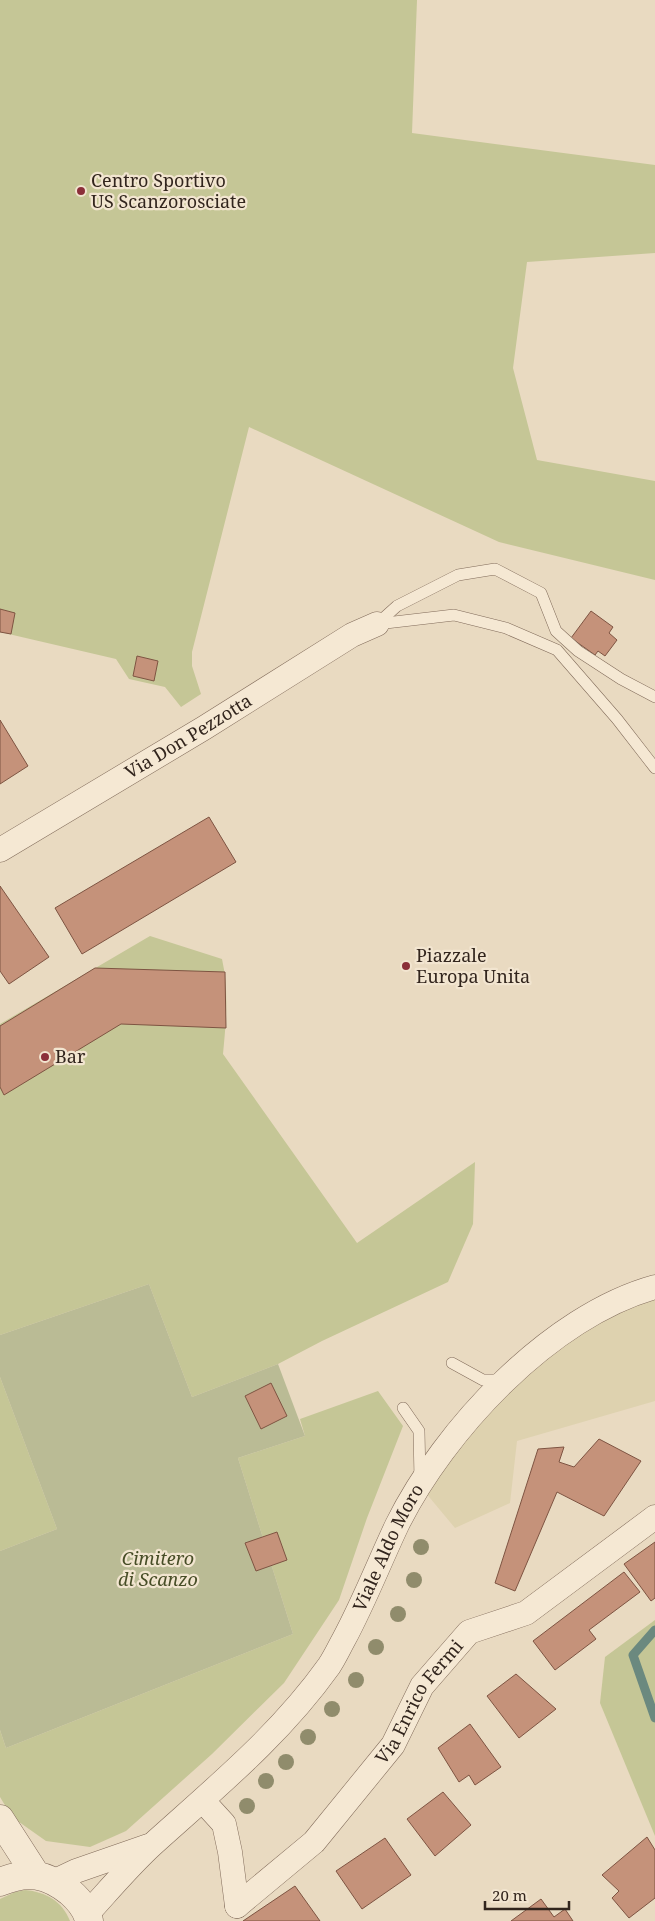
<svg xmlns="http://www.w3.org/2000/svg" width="655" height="1921" font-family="'Noto Serif',serif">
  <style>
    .farmland { fill: #ded2af }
    .green { fill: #c5c696 }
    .cemetery { fill: #babb95 }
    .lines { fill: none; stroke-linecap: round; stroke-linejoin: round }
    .stream { stroke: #6b897f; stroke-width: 9 }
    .building { fill: #c5927a; stroke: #7e5442 }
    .service-casing { stroke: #816b5a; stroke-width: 12 }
    .minor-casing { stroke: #816b5a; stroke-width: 25 }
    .tertiary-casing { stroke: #816b5a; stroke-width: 29 }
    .service { stroke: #f5e8d3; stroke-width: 11 }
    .minor { stroke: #f5e8d3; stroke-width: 24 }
    .tertiary { stroke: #f5e8d3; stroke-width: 28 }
    .tree { fill: #908c6c }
    .poi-dot { fill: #8b2f39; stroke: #f2e5d0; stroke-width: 2 }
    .labels { text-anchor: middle; stroke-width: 4.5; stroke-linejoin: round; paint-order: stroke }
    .poi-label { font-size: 18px; fill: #32251d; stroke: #f2e5d0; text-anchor: start }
    .street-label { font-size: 18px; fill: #32251d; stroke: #f2e5d0 }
    .park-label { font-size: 18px; font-style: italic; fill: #474d26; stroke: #f2e5d0 }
  </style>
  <rect width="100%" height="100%" fill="#e9dac1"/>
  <path class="farmland" d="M655,1287V1401L517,1441L510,1503L455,1528L420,1486L503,1380Z"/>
  <g class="green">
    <path d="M0,0H417L412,133L655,165V253L527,262L513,368L537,460L655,481V580L499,542L249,427L192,652V666L201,694L181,707L165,687L129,679L116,659L0,632Z"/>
    <path d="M150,936L222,959C229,990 226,1023 223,1054L357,1243L475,1162L473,1224L448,1282L322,1341L278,1364L192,1397L149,1284L0,1335V1024Z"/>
    <path d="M0,1377L57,1529L0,1551Z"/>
    <path d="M378,1391L403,1426L367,1518L339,1600L284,1683L212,1754L126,1831L90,1847L46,1841L12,1817L0,1797V1730L6,1748L293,1634L238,1458L305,1436L300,1419Z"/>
    <path d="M655,1620V1836L600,1703L605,1657Z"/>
    <path d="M25,1890C46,1892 62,1901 70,1921H0V1899L15,1892Z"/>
  </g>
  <path class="cemetery" d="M149,1284L192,1397L278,1364L305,1436L238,1458L293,1634L6,1748L0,1730V1551L57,1529L0,1377V1335Z"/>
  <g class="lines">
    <path class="stream" d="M655,1630L633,1655L655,1718"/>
  </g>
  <g class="building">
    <path d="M0,609L15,613L11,634L0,632Z"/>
    <path d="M591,611L613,627L609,633L617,640L605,656L598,651L595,655L571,638Z"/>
    <path d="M137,656L158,661L154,681L133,676Z"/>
    <path d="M0,720L28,766L0,784Z"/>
    <path d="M209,817L236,862L82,954L55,908Z"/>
    <path d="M0,886L49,957L9,984L0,971Z"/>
    <path d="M95,968L225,972L226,1028L121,1024L4,1095L0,1087V1026Z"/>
    <path d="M271,1383L287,1416L261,1429L245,1396Z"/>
    <path d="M599,1439L641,1461L604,1516L557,1492L515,1591L495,1583L538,1449L564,1447L559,1462L574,1467Z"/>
    <path d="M277,1532L287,1560L256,1571L245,1543Z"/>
    <path d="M655,1542V1598L651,1601L624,1564Z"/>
    <path d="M624,1572L640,1592L589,1630L596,1639L555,1670L533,1641Z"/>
    <path d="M516,1674L556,1709L519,1738L487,1696Z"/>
    <path d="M470,1724L501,1767L475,1785L469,1775L459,1782L438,1748Z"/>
    <path d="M443,1792L471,1825L435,1856L407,1819Z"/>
    <path d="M647,1837L655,1850V1898L629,1918L612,1898L619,1891L602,1875Z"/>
    <path d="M385,1838L411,1875L362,1909L336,1871Z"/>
    <path d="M295,1886L320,1921H243Z"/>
    <path d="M541,1899L554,1917L565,1909L573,1921H511Z"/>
  </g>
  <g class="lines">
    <defs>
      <g id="service">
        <path d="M377,624L397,606L458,575L495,569L541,593L556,631L578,651L621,679L655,697"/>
        <path d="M377,624L454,615L506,628L557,650L617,719L655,768"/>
        <path d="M452,1363L483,1380H503"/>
        <path d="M403,1408L419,1431L420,1479"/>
      </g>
      <g id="minor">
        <path id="s1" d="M0,850L204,728L352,635L377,624"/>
        <path d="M203,1801L224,1824L230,1852L237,1906"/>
        <path d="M55,1881L76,1871L148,1846"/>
        <path id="s2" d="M237,1906L314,1842L393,1745L422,1686L469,1632L526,1613L655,1517"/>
        <path id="s3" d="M88,1913C109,1890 130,1865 153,1844C215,1788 280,1735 329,1666C335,1657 339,1648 344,1639C364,1602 379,1563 397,1525C444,1430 550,1316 655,1287"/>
      </g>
      <g id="tertiary">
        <path d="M0,1819L36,1875"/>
        <path d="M0,1882C28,1870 47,1874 70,1892C79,1900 87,1909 89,1921"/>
      </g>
    </defs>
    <use href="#service" class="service-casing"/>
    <use href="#minor" class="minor-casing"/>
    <use href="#tertiary" class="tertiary-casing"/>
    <use href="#service" class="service"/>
    <use href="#minor" class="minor"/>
    <use href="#tertiary" class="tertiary"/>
  </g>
  <g class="tree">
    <circle cx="421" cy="1547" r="8"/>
    <circle cx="414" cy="1580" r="8"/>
    <circle cx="398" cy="1614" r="8"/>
    <circle cx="376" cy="1647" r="8"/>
    <circle cx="356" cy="1680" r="8"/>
    <circle cx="332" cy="1709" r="8"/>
    <circle cx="308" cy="1737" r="8"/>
    <circle cx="286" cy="1762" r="8"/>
    <circle cx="266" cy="1781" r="8"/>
    <circle cx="247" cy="1806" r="8"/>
  </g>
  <g class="poi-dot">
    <circle cx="81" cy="191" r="5"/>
    <circle cx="406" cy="966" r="5"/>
    <circle cx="45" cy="1057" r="5"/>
  </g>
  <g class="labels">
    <g class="poi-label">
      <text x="91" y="187">Centro Sportivo<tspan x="91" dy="21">US Scanzorosciate</tspan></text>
      <text x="416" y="962">Piazzale<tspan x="416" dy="21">Europa Unita</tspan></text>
      <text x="55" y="1063">Bar</text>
    </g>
    <g class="street-label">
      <text dy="6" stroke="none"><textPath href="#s1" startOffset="220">Via Don Pezzotta</textPath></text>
      <text dy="6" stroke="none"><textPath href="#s3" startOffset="478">Viale Aldo Moro</textPath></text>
      <text dy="6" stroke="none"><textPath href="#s2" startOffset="276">Via Enrico Fermi</textPath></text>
    </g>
    <g class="park-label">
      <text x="158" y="1565">Cimitero<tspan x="158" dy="21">di Scanzo</tspan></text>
    </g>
  </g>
  <path d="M485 1901v8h84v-8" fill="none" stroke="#32251d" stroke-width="2.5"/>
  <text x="492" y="1901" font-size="15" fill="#32251d" stroke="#f2e5d0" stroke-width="4" paint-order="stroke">20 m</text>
</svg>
